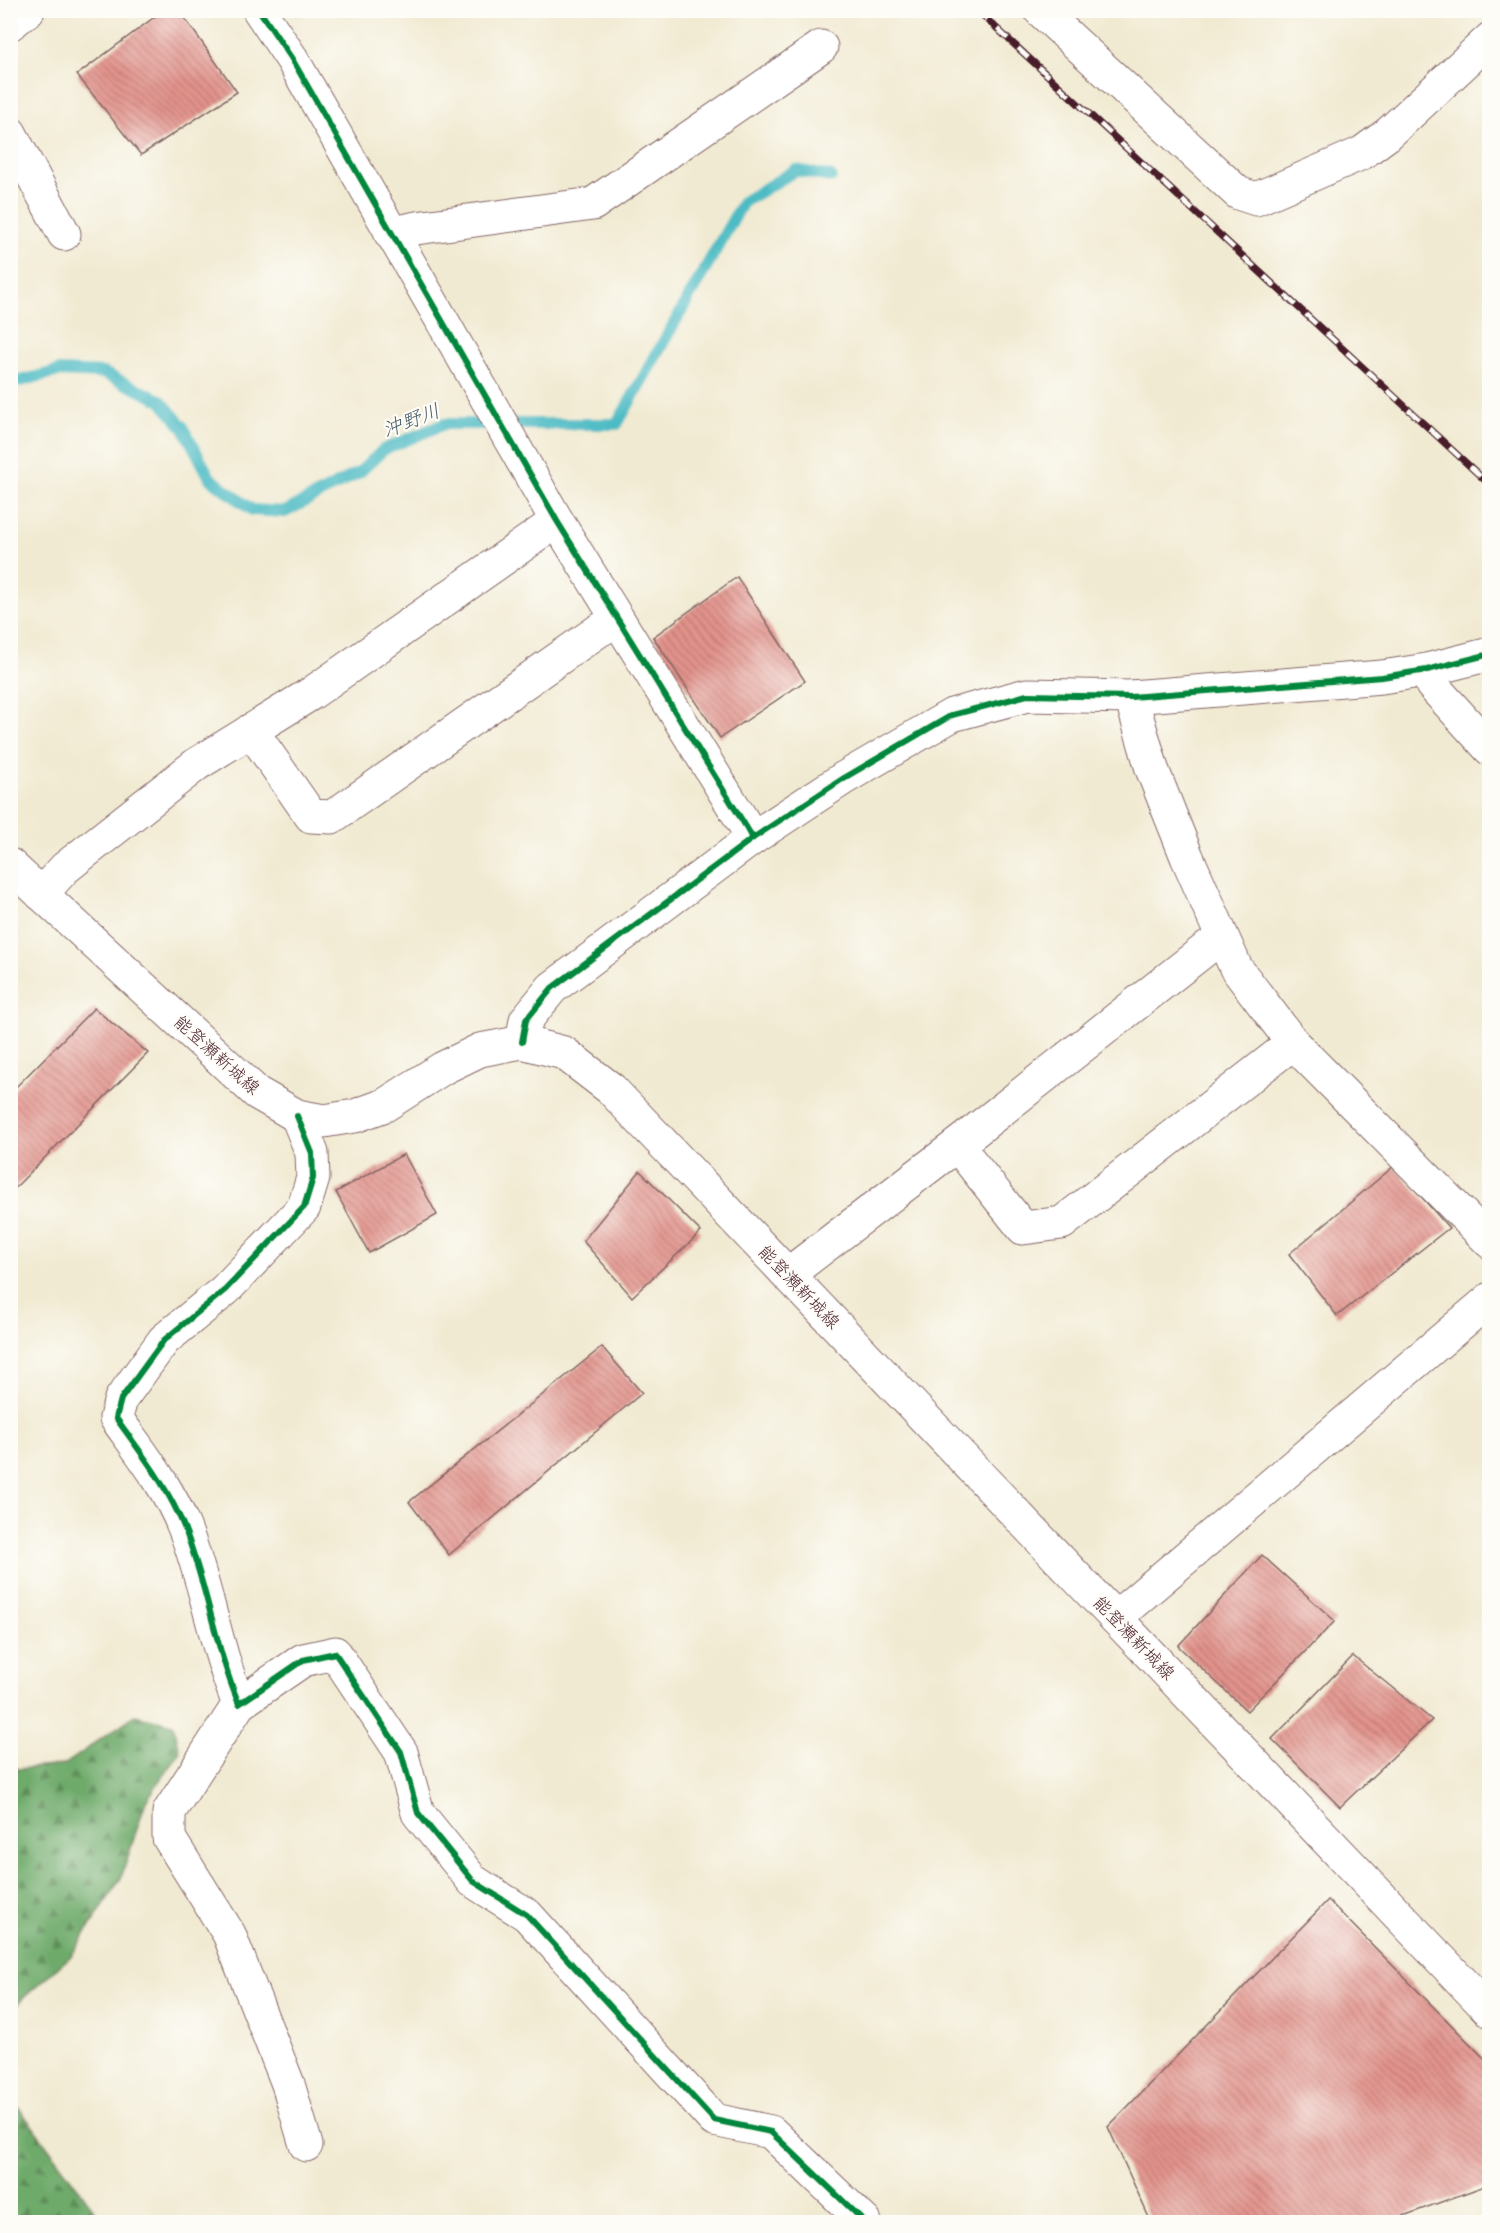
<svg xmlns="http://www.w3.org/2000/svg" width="1500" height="2233" font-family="Dekko,'Klee One',sans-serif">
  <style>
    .forest { fill: url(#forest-firs); stroke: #5c644a; stroke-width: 1.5 }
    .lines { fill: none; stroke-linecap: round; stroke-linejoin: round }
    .stream { stroke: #4dbbc4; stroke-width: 12 }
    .building { fill: url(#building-back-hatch) }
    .minor-casing { stroke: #846665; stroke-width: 35 }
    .tertiary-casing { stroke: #846665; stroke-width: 35 }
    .secondary-casing { stroke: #846665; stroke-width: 35 }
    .minor { stroke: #fff; stroke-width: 33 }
    .tertiary { stroke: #fff; stroke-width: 33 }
    .secondary { stroke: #fff; stroke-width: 33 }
    .rail-casing { stroke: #4a1f2b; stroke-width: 7 }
    .rail { stroke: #fdfcf7; stroke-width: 4.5; stroke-dasharray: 14; stroke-linecap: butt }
    .cycleway-casing { stroke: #fdfcf7; stroke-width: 10 }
    .cycleway { stroke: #00873e; stroke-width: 6 }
    .labels { text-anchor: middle; stroke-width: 4.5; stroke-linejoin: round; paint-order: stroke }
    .street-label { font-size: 18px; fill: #4a1f2b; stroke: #fdfcf7 }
    .water-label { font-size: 20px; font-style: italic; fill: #4b5d68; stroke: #fdfcf7 }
  </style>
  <defs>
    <pattern id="forest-firs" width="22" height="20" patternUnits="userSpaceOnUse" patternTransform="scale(1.5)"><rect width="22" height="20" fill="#6eaa6a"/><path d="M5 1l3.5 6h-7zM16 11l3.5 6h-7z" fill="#5c8a57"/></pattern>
    <pattern id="building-back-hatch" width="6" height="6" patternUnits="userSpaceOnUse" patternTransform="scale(1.5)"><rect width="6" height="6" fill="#e2938b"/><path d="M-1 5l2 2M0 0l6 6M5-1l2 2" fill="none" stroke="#b97772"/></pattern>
  </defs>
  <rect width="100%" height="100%" fill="#fdfcf7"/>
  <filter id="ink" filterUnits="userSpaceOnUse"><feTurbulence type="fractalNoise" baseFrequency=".0167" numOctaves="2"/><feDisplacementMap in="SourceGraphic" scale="12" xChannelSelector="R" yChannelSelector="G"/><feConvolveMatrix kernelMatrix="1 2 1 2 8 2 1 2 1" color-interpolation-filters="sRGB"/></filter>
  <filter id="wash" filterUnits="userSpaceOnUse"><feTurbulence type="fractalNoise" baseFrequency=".008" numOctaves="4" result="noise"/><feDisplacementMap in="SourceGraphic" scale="24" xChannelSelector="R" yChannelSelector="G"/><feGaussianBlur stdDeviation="1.35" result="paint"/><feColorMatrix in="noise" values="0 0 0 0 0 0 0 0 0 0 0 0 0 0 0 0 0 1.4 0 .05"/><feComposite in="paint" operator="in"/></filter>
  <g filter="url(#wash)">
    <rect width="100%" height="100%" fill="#f1ead2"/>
    <g class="forest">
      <path d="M135,1715L173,1724L180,1751L146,1801L121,1878L71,1956L21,2000L11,2016V1767L18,1769L64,1765Z"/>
      <path d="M10,2096L101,2219L103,2222H11Z"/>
    </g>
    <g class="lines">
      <g class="stream">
        <path d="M10,377V414"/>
        <path d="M12,383L59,371L103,373L160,400L183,427L210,478L252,510L285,512L360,472L383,450L444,424H617L743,202L796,170L831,177"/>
      </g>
    </g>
    <g id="blocks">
      <g class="building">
        <path d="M164,10H179L237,92L141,155L77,75Z"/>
        <path d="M737,577L805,681L720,738L653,637Z"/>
        <path d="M94,1008L148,1053L10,1193V1093Z"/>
        <path d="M404,1154L437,1215L369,1253L336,1192Z"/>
        <path d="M1394,1166L1449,1228L1337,1316L1289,1254Z"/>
        <path d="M640,1171L701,1232L632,1297L583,1241Z"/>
        <path d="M602,1347L642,1393L449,1555L409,1502Z"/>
        <path d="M1262,1555L1335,1621L1247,1711L1178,1646Z"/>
        <path d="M1353,1656L1432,1720L1340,1807L1272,1739Z"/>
        <path d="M1328,1900L1490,2064V2184L1387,2222H1151L1108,2127Z"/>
      </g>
    </g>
  </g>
  <g filter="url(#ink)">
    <use href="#blocks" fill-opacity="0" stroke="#846665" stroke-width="1.5"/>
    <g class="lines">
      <defs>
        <g id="minor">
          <path d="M259,10L292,59L557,521L753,838"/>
          <path d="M1040,10L1238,193L1256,199L1362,153L1388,134L1490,39"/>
          <path d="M10,24L28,10"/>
          <path d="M10,133L64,234"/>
          <path d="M391,234L416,228L593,204L821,47"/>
          <path d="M1427,670L1432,685L1490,749"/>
          <path d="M1131,697L1152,769L1187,857L1236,968L1293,1043L1490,1242"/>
          <path d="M251,730L311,816L332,817L598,631L618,620"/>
          <path d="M41,894L65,868L197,764L312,693L557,521"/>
          <path d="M297,1116L312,1153L313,1178L304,1207L225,1290L164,1340L121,1399L116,1418C141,1453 168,1487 184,1527C207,1585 215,1647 239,1704L303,1660L335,1653L401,1752L418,1813L473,1881L527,1915L714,2120L771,2132L865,2222"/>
          <path d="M957,1145L1023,1228L1062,1223L1293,1043"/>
          <path d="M787,1275L957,1145L1207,948L1222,941"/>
          <path d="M1115,1618L1490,1299"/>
          <path d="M239,1704L169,1812V1838L229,1934L288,2084L306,2145"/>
        </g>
        <path id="tertiary" d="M522,1042L526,1020L552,988L753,838L844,778L952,715L1027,695L1131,697L1382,677L1427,670L1490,654"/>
        <path id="secondary" d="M10,865L257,1093L297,1116L324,1121L355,1116L385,1105L443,1068L480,1050L522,1042L564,1053L611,1089L1490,2011"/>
      </defs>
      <use href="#minor" class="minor-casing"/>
      <use href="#tertiary" class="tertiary-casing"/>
      <use href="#secondary" class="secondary-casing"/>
      <use href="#minor" class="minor"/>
      <use href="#tertiary" class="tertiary"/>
      <use href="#secondary" class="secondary"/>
      <defs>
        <path id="rail" d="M977,10L1490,485"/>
      </defs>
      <use href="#rail" class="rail-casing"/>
      <use href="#rail" class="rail"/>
      <defs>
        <g id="cycleway">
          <path d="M259,10L292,59L557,521L753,838"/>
          <path d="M522,1042L526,1020L552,988L753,838L844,778L952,715L1027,695L1131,697L1382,677L1427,670L1490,654"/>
          <path d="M297,1116L312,1153L313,1178L304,1207L225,1290L164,1340L121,1399L116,1418C141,1453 168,1487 184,1527C207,1585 215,1647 239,1704L303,1660L335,1653L401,1752L418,1813L473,1881L527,1915L714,2120L771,2132L865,2222"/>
        </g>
      </defs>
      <use href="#cycleway" class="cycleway-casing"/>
      <use href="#cycleway" class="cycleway"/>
    </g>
  </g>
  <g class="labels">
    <g class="street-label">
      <text transform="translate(217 1055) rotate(42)" y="6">能登瀬新城線</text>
      <text transform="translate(799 1287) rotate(46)" y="6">能登瀬新城線</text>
      <text transform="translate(1134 1638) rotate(46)" y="6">能登瀬新城線</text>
    </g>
    <g class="water-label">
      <text transform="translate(411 420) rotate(-21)" y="7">沖野川</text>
    </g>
  </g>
  <rect width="1500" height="2233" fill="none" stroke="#fdfcf7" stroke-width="36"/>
</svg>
